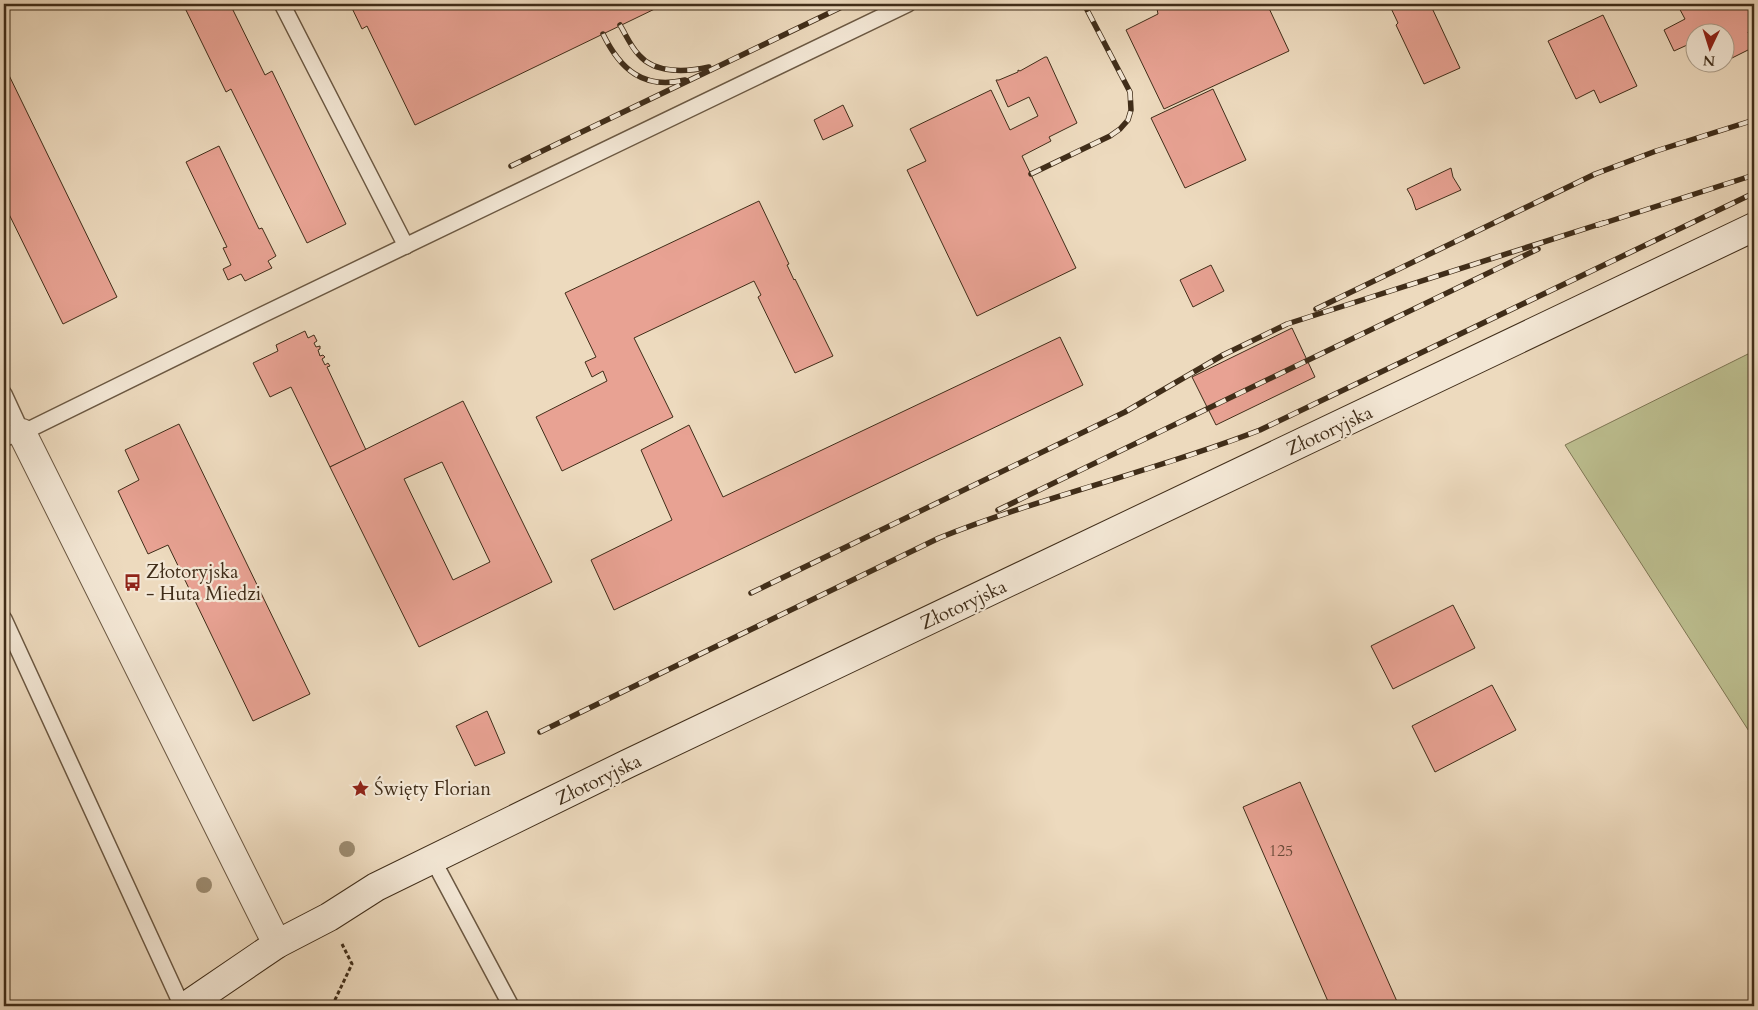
<svg xmlns="http://www.w3.org/2000/svg" width="1758" height="1010" font-family="Cardo,serif">
  <style>
    .green { fill: #bcbe8f; stroke: #7e7654 }
    .building { fill: #e8a293; stroke: #402d19; fill-rule: evenodd }
    .lines { fill: none; stroke-linecap: round; stroke-linejoin: round }
    .lane-casing { stroke: #6b5842; stroke-width: 18 }
    .street-casing { stroke: #6b5842; stroke-width: 30 }
    .secondary-casing { stroke: #402d19; stroke-width: 30 }
    .path { stroke: #402d19; stroke-width: 3; stroke-dasharray: 4 2.5; stroke-linecap: butt }
    .lane { stroke: #f3e7d5; stroke-width: 15 }
    .street { stroke: #f3e7d5; stroke-width: 28 }
    .secondary { stroke: #f3e7d5; stroke-width: 28 }
    .rail-casing { stroke: #402d19; stroke-width: 5.5 }
    .rail { stroke: #f3e7d5; stroke-width: 4; stroke-dasharray: 11; stroke-linecap: butt }
    .tree { fill: #9c8b70 }
    .labels { text-anchor: middle; stroke-width: 4.5; stroke-linejoin: round; paint-order: stroke }
    .number-label { font-size: 16px; fill: #6a4a38 }
    .street-label { font-size: 19px; fill: #402d19; stroke: #f3e7d5 }
    .poi-label { font-size: 19px; fill: #402d19; stroke: #f3e7d5; text-anchor: start }
  </style>
  <rect width="100%" height="100%" fill="#eddabe"/>
  <filter id="stains"><feTurbulence type="fractalNoise" baseFrequency=".004" numOctaves="4"/><feColorMatrix values="0 0 0 0 .2 0 0 0 0 .09 0 0 0 0 .02 0 0 0 .5 -.17"/></filter>
  <radialGradient id="worn" r=".72"><stop offset=".6" stop-color="#630" stop-opacity="0"/><stop offset="1" stop-color="#630" stop-opacity=".3"/></radialGradient>
  <path class="green" d="M1754,351V739L1565,445Z"/>
  <g class="building">
    <path d="M183,4H230L265,75L272,71L346,224L307,243L231,89L226,92Z"/>
    <path d="M350,4H665L415,125L367,26L362,29Z"/>
    <path d="M1168,4H1267L1289,51L1164,109L1126,30L1158,14L1157,9Z"/>
    <path d="M1389,4H1441L1432,8L1460,68L1424,84L1396,25L1398,23Z"/>
    <path d="M1677,4H1754V29L1748,32L1754,47L1726,61V32H1696V41L1674,51L1664,30L1685,19Z"/>
    <path d="M1603,15L1637,86L1600,103L1594,90L1576,99L1548,41Z"/>
    <path d="M1045,57H1047L1077,123L1049,137L1051,141L1022,156L1076,268L977,316L907,170L926,161L910,129L991,90L1010,130L1038,116L1029,97L1008,107L996,80H999L1018,72V70L1020,71Z"/>
    <path d="M4,65L117,297L63,324L4,204Z"/>
    <path d="M1213,89L1246,160L1185,188L1151,118Z"/>
    <path d="M843,105L853,126L823,140L814,120Z"/>
    <path d="M219,146L259,229L262,228L276,256L268,261L272,268L245,281L241,274L228,280L223,269L231,265L223,248L227,247L186,162Z"/>
    <path d="M1451,168L1453,177L1461,190L1416,210L1412,198L1407,189Z"/>
    <path d="M759,201L789,264L787,265L794,280L795,279L833,356L795,373L758,297L761,295L754,281L634,338L673,417L562,471L536,417L607,381L603,371L592,377L585,362L596,357L565,293Z"/>
    <path d="M1211,265L1224,291L1193,307L1180,280Z"/>
    <path d="M1292,328L1315,377L1216,425L1192,377Z"/>
    <path d="M305,331L308,338L314,335L317,341L314,343L316,347L320,346V349L318,350L320,356L323,355L325,357L322,359L325,365L328,363L330,366L327,367L366,450L330,467L291,387L270,397L253,363L278,351L276,345Z"/>
    <path d="M1060,337L1083,385L614,610L591,560L672,520L641,450L689,425L723,497Z"/>
    <path d="M463,401L552,582L419,647L330,467ZM442,462L490,562L453,580L404,479Z"/>
    <path d="M179,424L310,694L253,721L168,545L148,554L118,491L139,480L125,450Z"/>
    <path d="M1453,605L1475,648L1393,689L1371,646Z"/>
    <path d="M1492,685L1516,730L1435,772L1412,726Z"/>
    <path d="M487,711L505,753L475,766L456,726Z"/>
    <path d="M1300,782L1399,1006H1330L1243,807Z"/>
  </g>
  <g class="lines">
    <defs>
      <g id="lane">
        <path d="M282,4L406,246"/>
        <path d="M4,394L22,433"/>
        <path d="M4,438L22,433L262,315L908,4"/>
        <path d="M4,619L182,1006"/>
        <path d="M433,860L511,1006"/>
      </g>
      <path id="street" d="M22,433L277,944"/>
      <path id="secondary" d="M186,1006L277,944L329,917L376,887L627,764L1754,227"/>
    </defs>
    <use href="#lane" class="lane-casing"/>
    <use href="#street" class="street-casing"/>
    <use href="#secondary" class="secondary-casing"/>
    <path class="path" d="M332,1006L352,964L342,944"/>
    <use href="#lane" class="lane"/>
    <use href="#street" class="street"/>
    <use href="#secondary" class="secondary"/>
    <defs>
      <g id="rail">
        <path d="M620,25C626,35 631,47 639,55C655,74 687,72 709,67"/>
        <path d="M603,34C620,69 643,90 685,80"/>
        <path d="M511,166L848,4"/>
        <path d="M1031,174L1110,136L1120,129L1128,120L1131,110L1130,92L1084,4"/>
        <path d="M1598,225L1754,175"/>
        <path d="M1316,309L1595,174L1656,151L1754,120"/>
        <path d="M998,510L1538,249"/>
        <path d="M751,593L1125,412L1223,355L1287,324L1603,223"/>
        <path d="M540,732L939,538C1044,496 1155,471 1260,430L1754,193"/>
      </g>
    </defs>
    <use href="#rail" class="rail-casing"/>
    <use href="#rail" class="rail"/>
  </g>
  <g class="tree">
    <circle cx="347" cy="849" r="8"/>
    <circle cx="204" cy="885" r="8"/>
  </g>
  <defs>
    <symbol id="bus-bare" viewBox="-9 -9 18 18"><path d="M-5-6H5V4H4V6H2V4H-2V6H-4V4H-5ZM-3.5-4V0h7V-4ZM-3.5 1.2v1.5H-2V1.2ZM2 1.2v1.5H3.5V1.2Z" fill="#8f2418" stroke="#f3e7d5" stroke-width="2.5" paint-order="stroke"/></symbol>
    <symbol id="sight-bare" viewBox="-9 -9 18 18"><path d="M0-6L1.8-2.2L6-1.7L2.9 1.2L3.7 5.4L0 3.3L-3.7 5.4L-2.9 1.2L-6-1.7L-1.8-2.2Z" fill="#8f2418" stroke="#f3e7d5" stroke-width="2.5" paint-order="stroke"/></symbol>
  </defs>
  <g fill-rule="evenodd">
    <use href="#bus-bare" x="120" y="570" width="25" height="25"/>
    <use href="#sight-bare" x="348" y="776" width="25" height="25"/>
  </g>
  <g class="labels">
    <g class="number-label">
      <text x="1281" y="856">125</text>
    </g>
    <g class="street-label">
      <text transform="translate(1329 430) rotate(-25)" y="7">Złotoryjska</text>
      <text transform="translate(963 604) rotate(-25)" y="7">Złotoryjska</text>
      <text transform="translate(598 779) rotate(-26)" y="7">Złotoryjska</text>
    </g>
    <g class="poi-label">
      <text x="146" y="578">Złotoryjska<tspan x="146" dy="22">- Huta Miedzi</tspan></text>
      <text x="374" y="795">Święty Florian</text>
    </g>
  </g>
  <rect width="1758" height="1010" fill="none" stroke="#eddabe" stroke-width="20"/>
  <rect x="5" y="5" width="1748" height="1000" fill="none" stroke="#402d19" stroke-width="2.5"/>
  <rect x="10" y="10" width="1738" height="990" fill="none" stroke="#402d19"/>
  <g transform="translate(1710 48) rotate(184)"><circle r="24" fill="#f3e7d5" stroke="#ab9d8a"/>
  <path d="M0-4L9 19L0 12L-9 19Z" fill="#8f2418"/>
  <text y="-8" font-size="14" font-weight="bold" text-anchor="middle" fill="#402d19">N</text>
  </g>
  <rect width="100%" height="100%" filter="url(#stains)"/>
  <rect width="100%" height="100%" fill="url(#worn)"/>
</svg>
